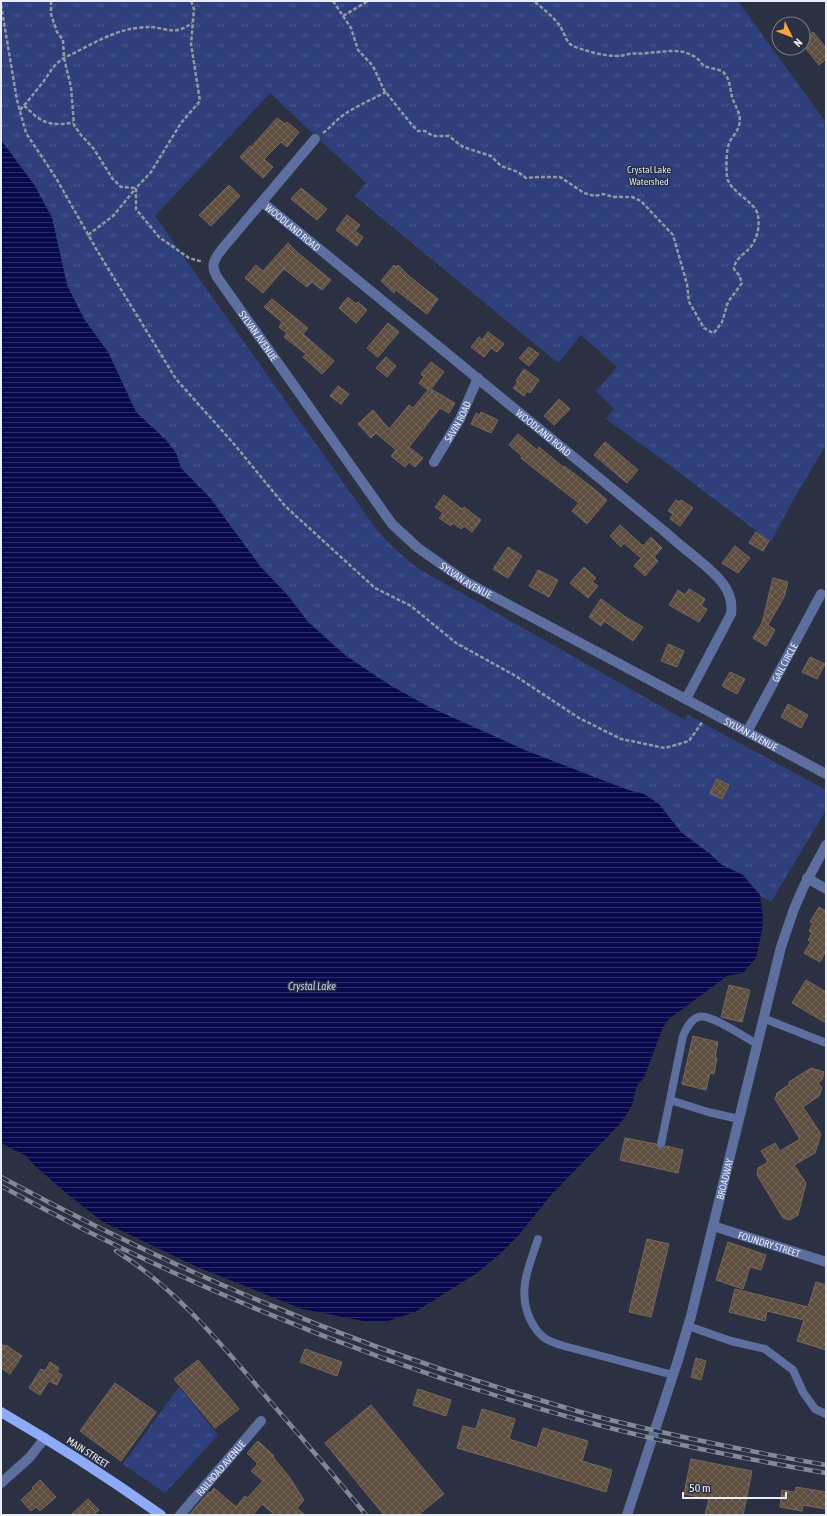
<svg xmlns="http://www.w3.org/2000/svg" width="827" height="1516" font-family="'Asap Condensed',sans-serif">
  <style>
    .park { fill: url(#park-tufts) }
    .water { fill: url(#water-rules) }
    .building { fill: url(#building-cross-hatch); stroke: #796959 }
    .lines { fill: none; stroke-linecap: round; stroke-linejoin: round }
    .path { stroke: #9398a5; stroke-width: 2.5; stroke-dasharray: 4 2; stroke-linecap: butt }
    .service { stroke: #5e6e9f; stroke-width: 8 }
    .minor { stroke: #5e6e9f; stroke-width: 10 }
    .tertiary { stroke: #5e6e9f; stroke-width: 10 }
    .primary { stroke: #90aafa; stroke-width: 10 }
    .rail-casing { stroke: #848997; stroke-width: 4.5 }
    .rail { stroke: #2b3142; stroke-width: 3; stroke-dasharray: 9; stroke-linecap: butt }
    .labels { text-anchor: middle; stroke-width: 3; stroke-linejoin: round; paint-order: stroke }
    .park-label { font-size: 10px; fill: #d7dff4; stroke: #2b3142 }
    .street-label { font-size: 10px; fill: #e9edf8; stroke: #2b3142 }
    .water-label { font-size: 11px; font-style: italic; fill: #bbcaf2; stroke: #2b3142 }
  </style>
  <defs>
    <pattern id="park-tufts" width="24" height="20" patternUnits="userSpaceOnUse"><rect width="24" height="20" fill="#2e3f7c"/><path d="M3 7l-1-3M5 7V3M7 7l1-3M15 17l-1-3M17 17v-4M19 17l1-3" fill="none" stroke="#4c5b8f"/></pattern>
    <pattern id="water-rules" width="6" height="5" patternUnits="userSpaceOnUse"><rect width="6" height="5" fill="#08094c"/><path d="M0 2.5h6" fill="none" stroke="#2c2d67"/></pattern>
    <pattern id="building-cross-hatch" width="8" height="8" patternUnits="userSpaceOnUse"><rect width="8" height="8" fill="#5d4e3f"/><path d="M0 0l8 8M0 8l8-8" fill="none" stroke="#74685c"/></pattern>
  </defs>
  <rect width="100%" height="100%" fill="#2b3142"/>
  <g class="park">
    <path d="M1,1H738L826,123V445L792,502L771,542L660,458L606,419L614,409L596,391L617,367L581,335L558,363L355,196L366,183L270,93L155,216L376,529C390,545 404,558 421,570L685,720L688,715L826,790V810L771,902L760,895L743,875L722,865L710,854L681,832L659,804L644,794L628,790L527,751L427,706L388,684L346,656L308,622L290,598L260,566L210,498L181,468L176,453L166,440L136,412L108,352L84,319L67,285L52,218L35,186L1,140Z"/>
    <path d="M179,1387L218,1435L165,1493L123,1464Z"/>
  </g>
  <path class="water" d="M1,140L35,186L52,218L67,285L84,319L108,352L136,412L166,440L176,453L181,468L210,498L260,566L290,598L308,622L346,656L388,684L427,706L527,751L628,790L644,794L659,804L681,832L710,854L722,865L743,875L760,895L763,916L762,931L756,958L743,973L727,976L669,1019L663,1027L644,1078C633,1086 636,1097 631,1107C627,1115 621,1123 615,1129L551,1195L518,1236L500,1254L477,1273L415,1312L388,1321H363L302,1309L195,1266L103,1222L66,1193L33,1164L26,1156L1,1143Z"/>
  <g class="building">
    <path d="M813,32L826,48V59L819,65L803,45V40Z"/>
    <path d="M277,118L285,124L287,122L299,132L287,147L281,142L264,159L273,167L263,178L240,157L250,146L251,147Z"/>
    <path d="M229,185L240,196L211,226L199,215Z"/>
    <path d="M301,188L327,209L317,220L291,199Z"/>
    <path d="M347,215L360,225L355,231L363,237L357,246L336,230Z"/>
    <path d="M288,243L298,253L331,280L322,290L312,282L307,287L284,269L263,293L245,278L256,265L263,271Z"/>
    <path d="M394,265L396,267L398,265L409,276L438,299L427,314L396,290L394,293L381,281Z"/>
    <path d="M348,297L356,304L358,302L367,310L356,323L339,308Z"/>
    <path d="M272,299L308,328L303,334L334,361L322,374L303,357L306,354L284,337L287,333L279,327L282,322L264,307Z"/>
    <path d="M388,323L399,332L378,357L367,348Z"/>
    <path d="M488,332L504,344L497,352L491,348L484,357L471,347L479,337L482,340Z"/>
    <path d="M529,347L539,354L529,366L519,358Z"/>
    <path d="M386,357L396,366L387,377L376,368Z"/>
    <path d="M431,362L444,372L431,389L455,403L449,413L440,408L409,447L423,458L415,467L409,462L405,467L391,456L396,450L376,433L371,438L358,424L373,410L389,429L409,405L413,408L428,390L419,383L424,377L421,374Z"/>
    <path d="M524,369L539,380L530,393L527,391L524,396L513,388L518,382L516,381Z"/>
    <path d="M338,386L349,394L341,404L330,396Z"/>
    <path d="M559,399L570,409L554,425L544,416Z"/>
    <path d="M481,412L498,420L491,433L471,424L476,413L480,415Z"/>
    <path d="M518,434L537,450L539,447L563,467L564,466L593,488L607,500L587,524L572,511L579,503L536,470L521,458L522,456L509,445Z"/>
    <path d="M605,442L638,470L627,483L594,455Z"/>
    <path d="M444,495L462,509L464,507L481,520L472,532L464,526L461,529L453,523L451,526L439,518L443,513L435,507Z"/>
    <path d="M676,500L679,502L681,500L693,508L680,526L670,519L673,514L668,511Z"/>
    <path d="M620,525L643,546L651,537L662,548L654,557L658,561L645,576L634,566L641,558L624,543L621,547L610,536Z"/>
    <path d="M756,532L769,541L763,551L749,543Z"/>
    <path d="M735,546L750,558L738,573L722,563Z"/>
    <path d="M508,547L522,556L508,578L493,569Z"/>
    <path d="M584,567L596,578L592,582L598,586L588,598L570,583Z"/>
    <path d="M538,570L558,580L549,597L529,586Z"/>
    <path d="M773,578L788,582L784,597L768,625L775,630L766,646L753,638L762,623Z"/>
    <path d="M689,589L705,599L701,606L707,609L699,622L669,605L678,590L685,595Z"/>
    <path d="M601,599L627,618L643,627L633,641L604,621L601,626L589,617Z"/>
    <path d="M668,644L684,651L677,667L661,661Z"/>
    <path d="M810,657L825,664L817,679L802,672Z"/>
    <path d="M730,672L745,679L737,694L722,686Z"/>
    <path d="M788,704L808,715L801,728L781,717Z"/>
    <path d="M717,779L729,785L722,799L710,793Z"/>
    <path d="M819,907L826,911V951L820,962L804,953L811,942L808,940L812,933L809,931L813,923L810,922Z"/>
    <path d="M806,980L826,992V1023L792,1003Z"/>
    <path d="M729,985L750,990L742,1022L721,1017Z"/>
    <path d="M693,1036L718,1042L715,1058H717L714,1074L710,1073L706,1090L682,1084Z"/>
    <path d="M811,1068L824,1072L822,1080L818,1082L822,1088L819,1096L803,1107L821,1134L815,1153L794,1165L806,1183L798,1215L790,1220L783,1218L757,1175L758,1168L768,1162L761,1151L775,1143L780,1151L800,1139L775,1099L777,1093L790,1084L789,1082Z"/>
    <path d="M625,1138L656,1144L660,1149H663L666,1146L683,1150L678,1173L620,1160Z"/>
    <path d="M647,1239L669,1244L651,1317L629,1312Z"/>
    <path d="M728,1242L766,1255L761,1270L750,1267L743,1289L716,1280Z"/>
    <path d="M816,1282L826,1285V1350L797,1341L804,1320L767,1311L765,1321L729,1312L735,1289L808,1307Z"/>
    <path d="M1,1344L5,1346L6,1345L22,1356L10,1374L1,1368Z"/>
    <path d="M305,1349L342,1362L337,1376L300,1362Z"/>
    <path d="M696,1358L706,1361L701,1380L691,1377Z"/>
    <path d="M198,1360L239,1409L215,1428L174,1379Z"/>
    <path d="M50,1362L59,1368L57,1372L62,1375L57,1385L49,1381L40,1395L29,1388L41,1369L45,1371Z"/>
    <path d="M115,1383L156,1412L121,1461L80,1431Z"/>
    <path d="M418,1389L451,1400L446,1416L413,1405Z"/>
    <path d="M371,1405L444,1494L418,1515H384L325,1443Z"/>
    <path d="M482,1409L515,1419L509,1439L537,1448L543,1428L588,1441L582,1461L612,1470L606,1492L457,1448L463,1426L476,1429Z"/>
    <path d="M258,1441L274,1456L273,1457L290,1478L304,1500L297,1508L305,1515H275L262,1504L253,1515H189L209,1492L210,1493L214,1488L236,1507L245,1496L247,1498L263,1481L251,1471L258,1464L247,1453Z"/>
    <path d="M691,1459L752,1471L743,1515H705L709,1499L684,1494Z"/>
    <path d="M40,1480L56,1497L40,1511L36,1507L31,1511L21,1500L33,1489L32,1488Z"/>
    <path d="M796,1487L826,1492V1509L803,1505L802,1511L780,1507L782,1490L795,1492Z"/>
    <path d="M88,1499L99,1510L93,1515H71Z"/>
  </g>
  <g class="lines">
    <g class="path">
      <path d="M51,1V14L57,32L63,40L64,58L71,87L74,125L81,135L94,149L112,178L121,187L136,188"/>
      <path d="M191,1L194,9L191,44L200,101L181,123L151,172L136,188V209L159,237L189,258L203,262"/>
      <path d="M333,1L351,28L358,50L373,66L384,90L412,125L418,131H425L433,136H449L463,147L491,156L501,166L518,172L526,178L539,177H560L584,193L595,196L603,194L614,197H632L641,201L673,235L687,284L689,302L704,328L711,332L714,333L722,322L728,302L742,283L739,275L734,269C734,260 744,254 750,248C757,239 760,227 758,216C756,201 730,193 727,177C726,168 726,148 730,141C736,132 742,126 739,114C737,108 734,103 732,97C730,89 730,78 723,72C717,68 709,69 703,65C701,63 699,60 697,58C681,47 664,52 647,53C641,54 635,53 629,54C625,55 621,56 617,56C603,56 586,51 573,46C566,43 564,32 560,26C553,16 543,9 534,1"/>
      <path d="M1,5L17,100L26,133L56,178L98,252L176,379L234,444L285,506L375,588L411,606L456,643L514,675L579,718L621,739L665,748L689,741L703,721"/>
      <path d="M343,16L368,1"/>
      <path d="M24,106C30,110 35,117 42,120C50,125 64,125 73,122"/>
      <path d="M20,110C27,102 33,95 39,87C48,77 52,65 64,58C85,48 107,34 130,29C136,28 145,27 151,27C169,29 176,35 192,23"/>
      <path d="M323,133C330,128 335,121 342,116C356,106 371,100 386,92"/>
      <path d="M88,235L113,216L136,188"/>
    </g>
    <g class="service">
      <path d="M763,1018L826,1043"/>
      <path d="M670,1100L708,1112L739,1119"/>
      <path d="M661,1144L683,1036C686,1029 690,1020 698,1017C710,1013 746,1038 757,1044"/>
      <path d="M538,1239C529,1267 517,1290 530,1319C539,1337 546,1341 564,1346L673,1375"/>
      <path d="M688,1326L731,1341L765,1349L793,1370L803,1392L815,1409L826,1414"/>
    </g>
    <g class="minor">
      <path id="s1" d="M315,139L222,249C214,260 210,264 217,277L392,524L418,548L468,583L826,774"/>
      <path id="s2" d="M262,202L664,531C674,540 685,549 695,557C713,572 735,588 731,614L686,699"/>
      <path id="s3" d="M434,462L460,419L478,378"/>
      <path id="s4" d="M747,732L821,594"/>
      <path d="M807,878L826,889"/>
      <path id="s5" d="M713,1226L826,1262"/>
      <path d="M1,1483L29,1458L45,1438"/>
      <path id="s6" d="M180,1515L261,1421"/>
    </g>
    <path class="tertiary" id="s7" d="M627,1515L678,1360L691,1316L781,947L794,909L803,888L826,845"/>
    <path class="primary" d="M1,1412C56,1444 109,1478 161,1515"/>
    <defs>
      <g id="rail">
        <path d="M1,1177C166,1266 333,1338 513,1392C544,1401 575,1411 606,1419C679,1437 752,1452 826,1465"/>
        <path d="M1,1186C191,1290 393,1371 602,1426C676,1445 751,1460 826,1473"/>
        <path d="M116,1251C177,1289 222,1345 268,1399C301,1437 334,1475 366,1515"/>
      </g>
    </defs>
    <use href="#rail" class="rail-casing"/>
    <use href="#rail" class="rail"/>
  </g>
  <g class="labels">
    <g class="park-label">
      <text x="649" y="173">Crystal Lake<tspan x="649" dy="12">Watershed</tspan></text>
    </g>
    <g class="street-label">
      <text dy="4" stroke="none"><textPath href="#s2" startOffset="40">WOODLAND ROAD</textPath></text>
      <text dy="4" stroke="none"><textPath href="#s1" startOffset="247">SYLVAN AVENUE</textPath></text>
      <text dy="4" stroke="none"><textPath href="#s3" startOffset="47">SAVIN ROAD</textPath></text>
      <text dy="4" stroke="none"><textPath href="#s2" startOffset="364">WOODLAND ROAD</textPath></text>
      <text dy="4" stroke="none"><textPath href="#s1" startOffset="571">SYLVAN AVENUE</textPath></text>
      <text dy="4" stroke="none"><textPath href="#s4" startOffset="79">GAIL CIRCLE</textPath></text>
      <text dy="4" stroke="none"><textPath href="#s1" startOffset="895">SYLVAN AVENUE</textPath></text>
      <text dy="4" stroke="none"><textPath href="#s7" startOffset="350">BROADWAY</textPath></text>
      <text dy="4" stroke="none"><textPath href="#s5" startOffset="59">FOUNDRY STREET</textPath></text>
      <text transform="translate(88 1452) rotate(33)" y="4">MAIN STREET</text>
      <text dy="4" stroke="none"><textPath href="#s6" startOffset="62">RAILROAD AVENUE</textPath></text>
    </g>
    <g class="water-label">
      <text x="312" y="990">Crystal Lake</text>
    </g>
  </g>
  <rect width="827" height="1516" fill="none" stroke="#e9edf8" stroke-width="4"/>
  <g transform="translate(791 36) rotate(133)"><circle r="19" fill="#2b3142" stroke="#777c8b"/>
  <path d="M0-3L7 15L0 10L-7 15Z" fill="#f4a444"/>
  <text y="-6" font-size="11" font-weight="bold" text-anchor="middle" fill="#e9edf8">N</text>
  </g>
  <path d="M683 1492v6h103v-6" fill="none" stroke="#e9edf8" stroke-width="2"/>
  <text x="689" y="1492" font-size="12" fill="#e9edf8" stroke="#2b3142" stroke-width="3" paint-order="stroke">50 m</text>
</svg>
